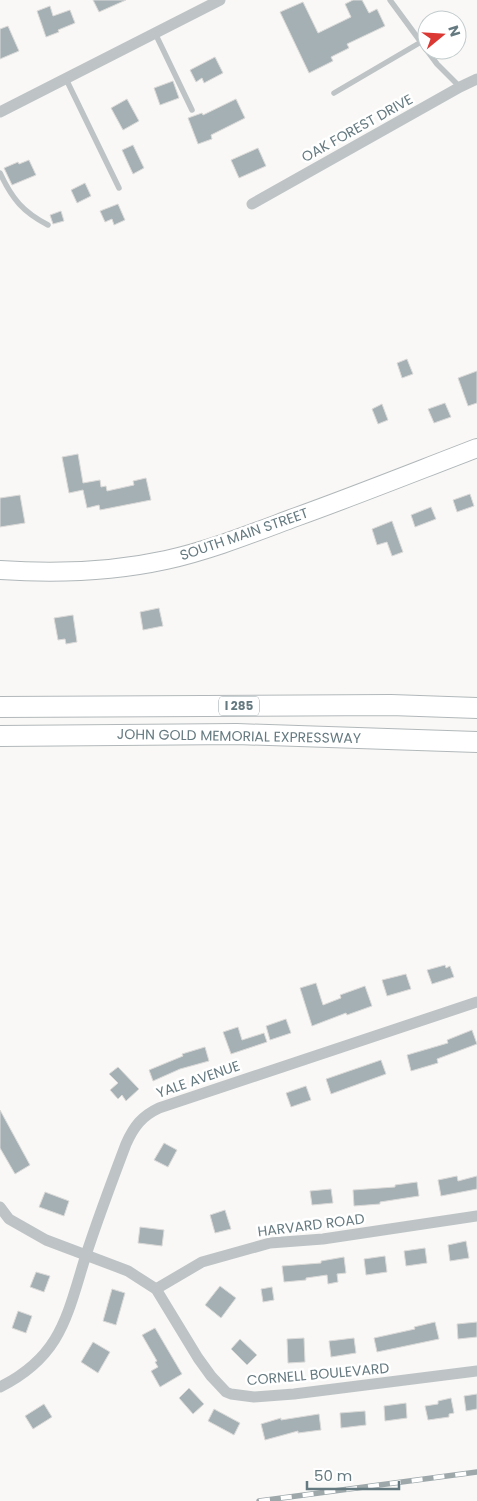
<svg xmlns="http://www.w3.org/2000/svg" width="477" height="1501" font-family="Poppins,sans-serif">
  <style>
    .building { fill: #a5b0b4; stroke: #dbdad9 }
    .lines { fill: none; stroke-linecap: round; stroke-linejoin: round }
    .primary-casing { stroke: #b0b7b9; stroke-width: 20 }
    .motorway-casing { stroke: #b2b8ba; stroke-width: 22 }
    .service { stroke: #bec4c6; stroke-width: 5.5 }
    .minor { stroke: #bec4c6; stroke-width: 11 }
    .primary { stroke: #fff; stroke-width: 18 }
    .motorway { stroke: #fff; stroke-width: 20 }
    .rail-casing { stroke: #9ea8ab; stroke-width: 5.5 }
    .rail { stroke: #fff; stroke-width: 4; stroke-dasharray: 11; stroke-linecap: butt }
    .labels { text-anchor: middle; stroke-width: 5; stroke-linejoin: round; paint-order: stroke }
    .shield { fill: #fff; stroke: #93a2a6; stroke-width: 1 }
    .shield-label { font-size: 12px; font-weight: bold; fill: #657a80 }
    .street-label { font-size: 14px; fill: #657a80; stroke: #fff }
  </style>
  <rect width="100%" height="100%" fill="#f9f8f6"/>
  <g class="building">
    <path d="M93,0H126L99,12Z"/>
    <path d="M353,0H362L369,13L377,9L385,26L347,44L349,48L331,57L333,61L309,73L280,12L303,2L318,33L351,17L345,4Z"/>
    <path d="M50,6L53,16L70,10L75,23L58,30L59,32L46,37L37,11Z"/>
    <path d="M8,26L19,51L0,59V29Z"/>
    <path d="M215,57L223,73L204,83L202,78L196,82L190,70Z"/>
    <path d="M173,81L179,98L160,105L154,88Z"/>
    <path d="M127,99L139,121L123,130L111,108Z"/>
    <path d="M236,99L245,118L211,135L212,139L198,144L188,118L202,113L203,115Z"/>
    <path d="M133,145L144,168L133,174L122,150Z"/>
    <path d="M258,148L266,166L239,178L231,160Z"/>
    <path d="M29,160L36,175L12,185L4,168L18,162L19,164Z"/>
    <path d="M85,183L91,196L77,203L71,190Z"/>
    <path d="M118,204L125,220L114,225L112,219L105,222L100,211Z"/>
    <path d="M61,211L64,221L53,224L50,215Z"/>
    <path d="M407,359L413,374L402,378L397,363Z"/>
    <path d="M477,371V403L468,406L458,378Z"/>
    <path d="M445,403L451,417L434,423L428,409Z"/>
    <path d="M382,404L388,420L378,424L372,409Z"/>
    <path d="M78,454L83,483L100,480L101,487L106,486L107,491L134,485L133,481L146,478L151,500L100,510L99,505L87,508L83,490L69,493L62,457Z"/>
    <path d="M470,494L474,506L457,512L453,500Z"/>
    <path d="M20,495L25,523L0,527V498Z"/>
    <path d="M431,507L436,519L415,527L411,515Z"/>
    <path d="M392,521L403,552L392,556L387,542L377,545L372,529Z"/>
    <path d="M159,608L163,626L143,630L140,612Z"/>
    <path d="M73,615L77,642L66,644L65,639L58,640L54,618Z"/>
    <path d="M445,965L446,968L450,966L454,977L432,984L427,970Z"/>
    <path d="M406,974L411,989L387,996L382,980Z"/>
    <path d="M316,983L323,1005L341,998L340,995L365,986L372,1006L347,1015L346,1013L312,1026L300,988Z"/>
    <path d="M286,1019L291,1033L270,1040L266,1026Z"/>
    <path d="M238,1027L242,1040L264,1033L267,1042L231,1054L223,1032Z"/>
    <path d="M472,1030L477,1044L437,1059L438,1063L411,1071L407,1055L448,1043L447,1040Z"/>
    <path d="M205,1047L209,1061L180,1069L153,1081L149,1070L183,1056L182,1054Z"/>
    <path d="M381,1060L386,1074L331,1094L326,1079Z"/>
    <path d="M118,1067L139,1089L126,1101L122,1095L118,1099L110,1090L118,1083L109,1074Z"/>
    <path d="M306,1086L311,1100L291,1107L286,1093Z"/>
    <path d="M0,1110L30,1165L15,1174L0,1148Z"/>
    <path d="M164,1143L177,1150L168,1167L154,1160Z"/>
    <path d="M457,1176L458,1181L477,1176V1189L441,1196L438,1180Z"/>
    <path d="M417,1182L419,1196L380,1202V1204L354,1206L353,1190L395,1187V1185Z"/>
    <path d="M331,1189L333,1203L312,1205L310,1191Z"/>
    <path d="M45,1192L69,1201L64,1216L39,1207Z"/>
    <path d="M225,1210L231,1229L215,1233L210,1215Z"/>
    <path d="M140,1227L164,1230L162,1246L138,1243Z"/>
    <path d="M466,1241L469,1258L450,1261L448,1245Z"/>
    <path d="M425,1248L427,1263L406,1266L404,1251Z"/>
    <path d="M385,1256L387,1272L366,1275L364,1259Z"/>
    <path d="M344,1257L346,1273L337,1274L338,1282L328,1284L327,1275L306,1278V1280L284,1282L282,1266L321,1263V1261Z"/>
    <path d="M36,1272L50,1276L44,1292L30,1287Z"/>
    <path d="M220,1286L236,1298L221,1318L205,1305Z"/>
    <path d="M272,1287L274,1300L263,1302L261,1289Z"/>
    <path d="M112,1289L125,1293L116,1325L103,1321Z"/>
    <path d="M18,1311L32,1316L26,1333L12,1328Z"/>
    <path d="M435,1322L439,1339L377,1352L374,1338L415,1329L414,1327Z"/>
    <path d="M477,1322V1337L458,1339L457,1324Z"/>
    <path d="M155,1328L182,1374L160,1387L151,1371L158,1367L155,1362L157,1361L142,1335Z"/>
    <path d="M304,1338L305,1362L288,1363L287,1339Z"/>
    <path d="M354,1338L356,1353L331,1357L329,1341Z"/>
    <path d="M240,1339L257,1355L247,1365L231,1349Z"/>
    <path d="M93,1342L110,1352L98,1373L81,1362Z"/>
    <path d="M189,1388L204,1404L193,1414L179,1398Z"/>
    <path d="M477,1394V1409L466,1411L464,1396Z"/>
    <path d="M451,1398L454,1413L449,1414V1417L428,1420L425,1406L438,1404V1401Z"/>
    <path d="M406,1403L407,1418L385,1421L384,1406Z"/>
    <path d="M44,1404L52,1417L33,1429L25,1416Z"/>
    <path d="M214,1409L240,1423L234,1435L208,1421Z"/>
    <path d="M365,1411L366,1425L341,1428L340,1413Z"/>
    <path d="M319,1414L321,1430L298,1433V1431L265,1440L261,1424L281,1418V1420Z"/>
  </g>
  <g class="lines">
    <defs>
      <path id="primary" d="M0,570C56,574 111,572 166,560C211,550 253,533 296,517C357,495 417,471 477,448"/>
      <g id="motorway">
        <path d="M0,707L391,705L477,708"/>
        <path d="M0,736L237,734L477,742"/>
      </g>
    </defs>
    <use href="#primary" class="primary-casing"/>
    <use href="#motorway" class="motorway-casing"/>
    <g class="service">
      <path d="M390,0L437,64L460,87"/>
      <path d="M155,33L192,110"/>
      <path d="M66,79L119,188"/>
      <path d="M334,93L421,42"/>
      <path d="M0,173C12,199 23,212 48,225"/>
    </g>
    <g class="minor">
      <path d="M0,112L220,0"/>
      <path d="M252,204L460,87L477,79"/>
      <path d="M0,1207L9,1219L46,1240L128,1271L156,1289L198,1358L211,1376L226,1392L231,1394L254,1397L294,1394L477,1371"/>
      <path d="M156,1289L202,1262L270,1243L323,1239L477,1216"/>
      <path d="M0,1387C62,1356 67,1315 86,1255C98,1218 112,1181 126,1144C134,1126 142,1116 159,1108L477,1002"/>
    </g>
    <use href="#primary" class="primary"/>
    <use href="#motorway" class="motorway"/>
    <defs>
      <path id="rail" d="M259,1501L477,1472"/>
    </defs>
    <use href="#rail" class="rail-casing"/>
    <use href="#rail" class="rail"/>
  </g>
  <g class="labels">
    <rect class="shield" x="219" y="696.5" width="40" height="19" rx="4"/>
    <g class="shield-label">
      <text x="239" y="710">I 285</text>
    </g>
    <g class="street-label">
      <text transform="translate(357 128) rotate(-29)" y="5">OAK FOREST DRIVE</text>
      <text transform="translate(244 534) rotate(-19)" y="5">SOUTH MAIN STREET</text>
      <text transform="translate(239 736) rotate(1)" y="5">JOHN GOLD MEMORIAL EXPRESSWAY</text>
      <text transform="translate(198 1079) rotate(-19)" y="5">YALE AVENUE</text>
      <text transform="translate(311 1225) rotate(-7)" y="5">HARVARD ROAD</text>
      <text transform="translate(318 1374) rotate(-5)" y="5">CORNELL BOULEVARD</text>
    </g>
  </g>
  <g transform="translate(442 35) rotate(72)"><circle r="24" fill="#ffffff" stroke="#c1cacc"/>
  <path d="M0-4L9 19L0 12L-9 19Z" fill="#db3834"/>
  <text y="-8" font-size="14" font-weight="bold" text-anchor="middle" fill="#657a80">N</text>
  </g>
  <path d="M307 1481v8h92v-8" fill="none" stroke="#657a80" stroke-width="2.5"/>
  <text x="314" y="1481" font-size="15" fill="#657a80" stroke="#ffffff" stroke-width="4" paint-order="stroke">50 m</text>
</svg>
